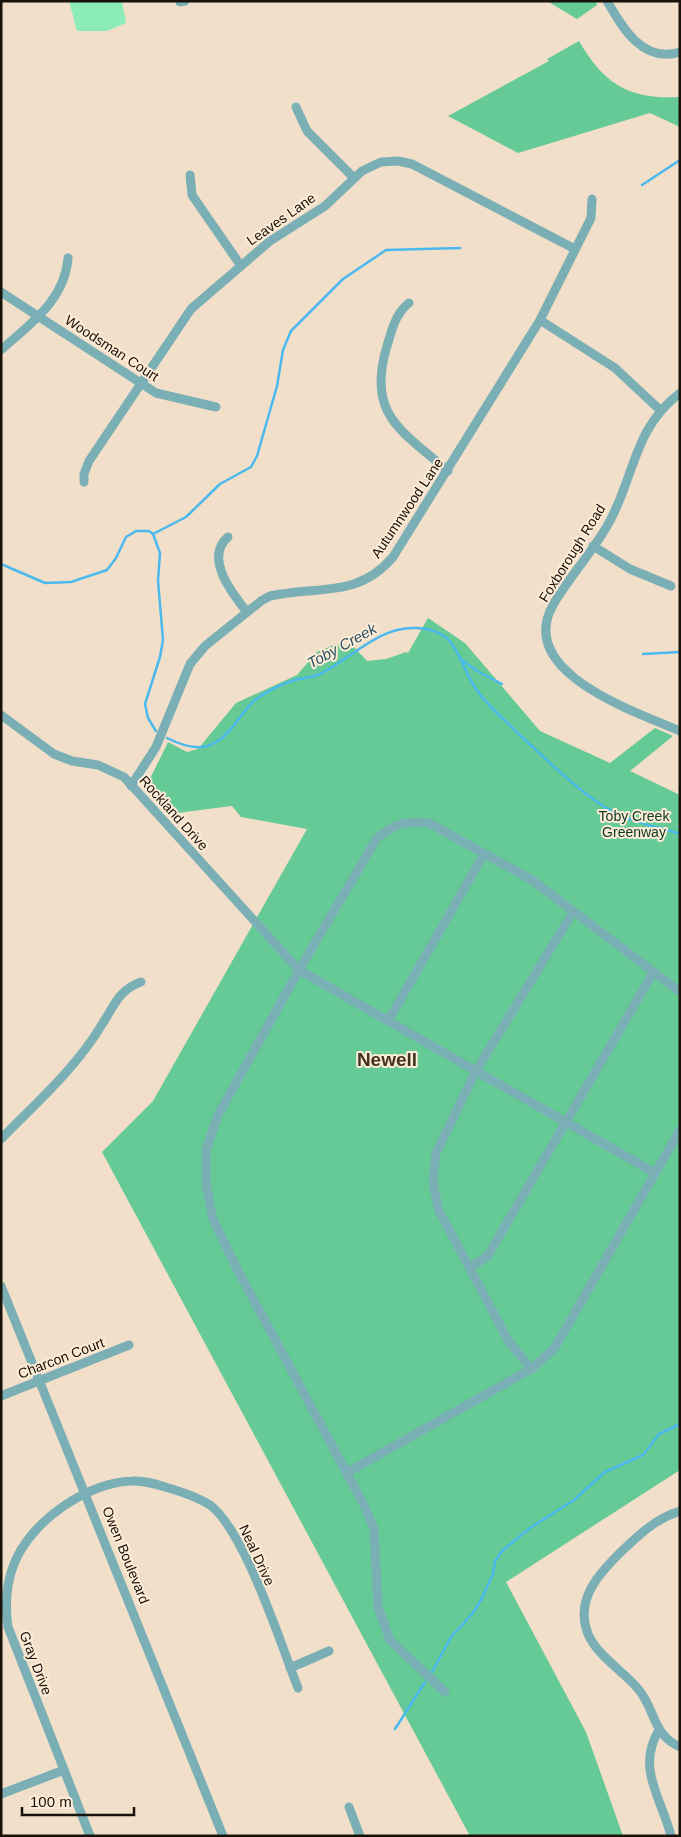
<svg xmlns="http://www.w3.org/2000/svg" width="681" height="1837" font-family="Helvetica,sans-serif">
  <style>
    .green { fill: #8cecb7 }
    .forest { fill: #65ca95 }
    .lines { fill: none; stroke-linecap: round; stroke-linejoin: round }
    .stream { stroke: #4bb9ed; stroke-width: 2.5 }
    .minor { stroke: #7aafb5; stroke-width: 9 }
    .labels { text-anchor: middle; stroke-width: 4; stroke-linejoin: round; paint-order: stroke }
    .street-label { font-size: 14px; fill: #18120a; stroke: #feecd6 }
    .park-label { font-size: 14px; fill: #093722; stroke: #feecd6 }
    .water-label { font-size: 15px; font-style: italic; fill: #245167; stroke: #feecd6 }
    .district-label { font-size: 19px; font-weight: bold; fill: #413322; stroke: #feecd6 }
  </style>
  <rect width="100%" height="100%" fill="#f1dfc9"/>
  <path class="green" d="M69,1H122L126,23L107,31H77Z"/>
  <g class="forest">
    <path d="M547,1H596L597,5L577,19Z"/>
    <path d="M579,41C604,84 629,100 680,97V127L650,113L518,153L448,116L549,61L547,59Z"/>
    <path d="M428,618L465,643L540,731L610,763L655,728L673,736L630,771L680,795V1470L506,1582L586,1732L623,1836H470L102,1152L153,1101L307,829L241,817L232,806L169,814L146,787L168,742L187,752L198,749L236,703L297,675L317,652L336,644L354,647L367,661L386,659L406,652L408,653Z"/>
  </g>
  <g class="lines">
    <g class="stream">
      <path d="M642,185L680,160"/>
      <path d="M153,534L186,517L220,484L251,467L257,456L277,386L283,350L291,331L343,279L386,250L460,248"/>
      <path d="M1,564L45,583L71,582L107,570L116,558L126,537L136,531H149L153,534L160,553L158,581L163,640L160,657L145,704L148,718L156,731"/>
      <path d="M643,654L680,652"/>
      <path d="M462,660L477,671L502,684"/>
      <path d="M167,738C179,744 197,751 210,745C231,737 239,714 255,700C266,692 279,685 292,681C300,678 310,678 318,675C351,660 376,627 415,628C462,629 456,664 479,693C491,709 507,722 521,736C548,761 582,795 615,813C635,823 658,827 680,834"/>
      <path d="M432,1672L451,1637L473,1613L481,1600L493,1574L495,1561L503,1550L530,1528L574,1500L605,1472L643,1455L659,1434L680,1424"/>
      <path d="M395,1729L425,1682"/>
    </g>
    <g class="minor">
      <path d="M607,1C622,27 643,64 680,52"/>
      <path d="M180,2L185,1"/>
      <path d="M296,107L307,131L354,178"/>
      <path d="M190,175L192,195L241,266"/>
      <path d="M1,292L156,393L216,407"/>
      <path d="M409,303C395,314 392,330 387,346C366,415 402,431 448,471"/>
      <path d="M540,320L615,368L660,410"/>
      <path d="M1,350C30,324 65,300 68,258"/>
      <path d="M680,393C636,426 635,471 612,517C596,549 570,575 553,605C515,673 637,712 680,731"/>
      <path d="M84,482V474L89,461L191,309L270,241L325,206L362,171L381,162L398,161L412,164L575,249"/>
      <path d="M228,537C204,558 232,593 247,612"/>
      <path d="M593,546L630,569L671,586"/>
      <path d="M1,715L54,754L72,761L98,765L124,777L299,970L655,1173"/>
      <path d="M131,786L156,747L190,664L205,646L261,601L270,596C318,585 357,599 393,557L540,320L591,218L592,199"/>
      <path d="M388,1021L484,854"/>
      <path d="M1,1139C36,1103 75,1069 101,1026C113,1008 119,989 141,982"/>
      <path d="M470,1267L487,1257L653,973"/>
      <path d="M1,1286L223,1836"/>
      <path d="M531,1369L508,1340L439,1211L433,1183L436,1153L476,1071L573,912"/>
      <path d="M1,1396L129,1345"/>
      <path d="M348,1472L531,1369L554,1349L680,1130"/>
      <path d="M680,1511C657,1518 641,1533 624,1549C600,1572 574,1599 588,1634C599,1658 623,1670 639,1690C656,1711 652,1734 680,1747"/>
      <path d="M290,1668L329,1651"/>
      <path d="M445,1692L390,1640L378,1607L374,1529L364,1505L236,1267L213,1219L206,1184V1150L218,1115L299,970L377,838C396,823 404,821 429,823L532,880L680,992"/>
      <path d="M659,1730C636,1768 661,1797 671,1836"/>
      <path d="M1,1794L64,1770"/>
      <path d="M349,1807L360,1836"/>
      <path d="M90,1836L8,1627C5,1606 6,1584 14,1564C30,1522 87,1482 132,1481C145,1480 159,1485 172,1489C185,1493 199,1498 210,1505C245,1531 281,1645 298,1688"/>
    </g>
  </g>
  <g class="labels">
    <g class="street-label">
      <text transform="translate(281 219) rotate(-35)" y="5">Leaves Lane</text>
      <text transform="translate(112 348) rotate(33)" y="5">Woodsman Court</text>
      <text transform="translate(407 508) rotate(-56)" y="5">Autumnwood Lane</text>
      <text transform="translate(572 553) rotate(-58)" y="5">Foxborough Road</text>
      <text transform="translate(174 813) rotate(48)" y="5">Rockland Drive</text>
      <text transform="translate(61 1358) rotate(-21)" y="5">Charcon Court</text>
      <text transform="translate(126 1555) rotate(68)" y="5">Owen Boulevard</text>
      <text transform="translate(257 1555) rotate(65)" y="5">Neal Drive</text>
      <text transform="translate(36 1663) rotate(69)" y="5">Gray Drive</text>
    </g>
    <g class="park-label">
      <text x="634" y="821">Toby Creek<tspan x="634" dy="16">Greenway</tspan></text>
    </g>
    <g class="water-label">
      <text transform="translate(342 646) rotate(-29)" y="5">Toby Creek</text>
    </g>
    <g class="district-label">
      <text x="387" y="1066">Newell</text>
    </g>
  </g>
  <rect width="681" height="1837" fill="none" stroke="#18120a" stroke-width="5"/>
  <path d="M22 1807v8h112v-8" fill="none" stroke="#18120a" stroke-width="2.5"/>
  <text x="30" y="1807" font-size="15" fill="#18120a" stroke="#feecd6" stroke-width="4" paint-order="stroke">100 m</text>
</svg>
